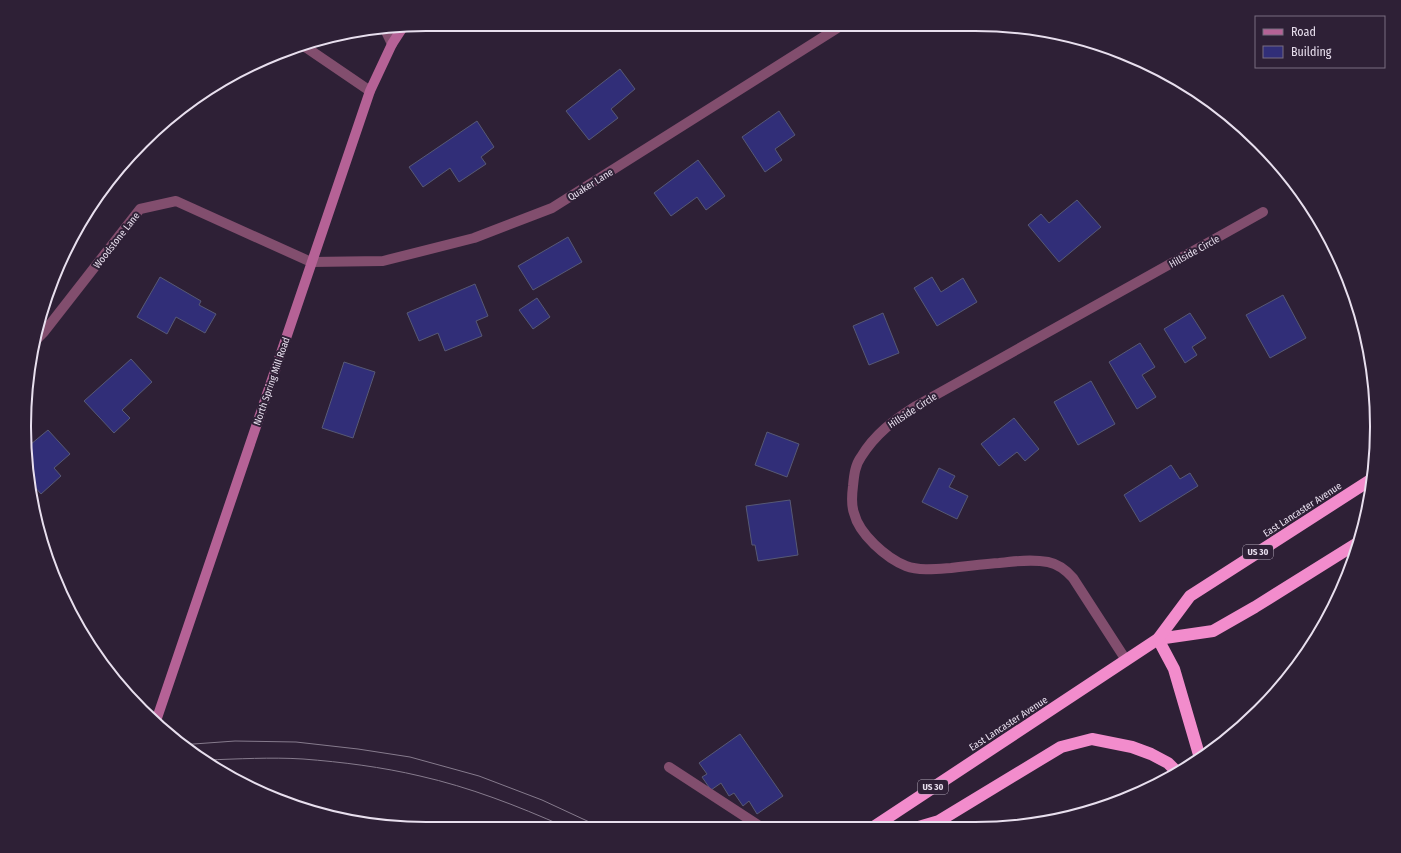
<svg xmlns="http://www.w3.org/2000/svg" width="1401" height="853" font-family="'Fira Sans Condensed',sans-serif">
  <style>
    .building { fill: #312e78; stroke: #575975 }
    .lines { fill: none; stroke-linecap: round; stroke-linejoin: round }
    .lane { stroke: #824e6e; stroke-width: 10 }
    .street { stroke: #824e6e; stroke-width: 10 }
    .secondary { stroke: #b56296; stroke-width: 10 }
    .highway { stroke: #f28ccc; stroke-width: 12 }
    .tram { stroke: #867b8d; stroke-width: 1 }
    .labels { text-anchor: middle; stroke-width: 4; stroke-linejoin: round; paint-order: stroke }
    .shield { fill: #2e2036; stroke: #b0a6b7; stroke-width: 1 }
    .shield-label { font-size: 9px; font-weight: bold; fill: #e8dfee }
    .street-label { font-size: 10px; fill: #e8dfee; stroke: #2e2036 }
    .rim { fill: none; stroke: #e8dfee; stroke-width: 2 }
  </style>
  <rect width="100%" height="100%" fill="#2e2036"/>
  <g class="building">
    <path d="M620,69L635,89L611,109L618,118L589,140L566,111Z"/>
    <path d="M779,111L795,135L775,149L782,160L765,172L742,137Z"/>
    <path d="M477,121L494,147L481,157L486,164L459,182L450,168L423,187L409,167Z"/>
    <path d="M698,160L725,196L706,210L697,197L671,216L654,193Z"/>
    <path d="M1077,200L1101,227L1059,262L1028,225L1041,214L1049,223Z"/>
    <path d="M568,237L582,262L533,290L518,266Z"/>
    <path d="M160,277L201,301L199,305L216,314L205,333L176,317L167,334L137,317Z"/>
    <path d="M932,277L941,292L963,278L977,302L937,326L914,288Z"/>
    <path d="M475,284L488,316L476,321L482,336L445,351L438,333L419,341L407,313Z"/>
    <path d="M1283,295L1306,338L1270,358L1246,315Z"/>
    <path d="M537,298L550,317L533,329L519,310Z"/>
    <path d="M883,313L899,353L869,365L853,326Z"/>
    <path d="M1190,313L1206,338L1192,347L1197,355L1185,363L1164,329Z"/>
    <path d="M1140,343L1155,367L1142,375L1156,397L1137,409L1109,362Z"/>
    <path d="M131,359L152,382L122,410L130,418L114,433L84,401Z"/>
    <path d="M344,362L375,372L353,438L322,428Z"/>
    <path d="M1091,381L1115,424L1078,445L1054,402Z"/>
    <path d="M1014,418L1039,449L1025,461L1017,452L999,466L981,444Z"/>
    <path d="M48,430L70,454L54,468L61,476L41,494L27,478L25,449Z"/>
    <path d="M767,432L799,444L787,477L755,465Z"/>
    <path d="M1171,465L1180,479L1190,473L1198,486L1140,522L1124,495Z"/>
    <path d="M939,468L955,476L949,487L968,496L957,519L922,502Z"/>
    <path d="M790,500L798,555L758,561L755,545H752L746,506Z"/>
    <path d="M740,734L783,796L757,814L749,801L743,806L734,793L729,796L721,783L711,790L702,777L707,774L699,763Z"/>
  </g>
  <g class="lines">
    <g class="lane">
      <path d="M384,27L392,44"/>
      <path d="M301,44L370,91"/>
      <path d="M669,767L761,827"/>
    </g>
    <g class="street">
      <path d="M392,44L394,27"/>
      <path d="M35,341L44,332L140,209L176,201L311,262L383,261L474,238L552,208L839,27"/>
      <path d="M1126,660L1073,578C1066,570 1058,564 1048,562C1032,559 1015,561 999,563C983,564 967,566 951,568C937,569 919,571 906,566C886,558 859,534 854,513C851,505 852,494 853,486C854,476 855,465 861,457C875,434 894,420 916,406L1263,212"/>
    </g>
    <path class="secondary" d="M156,721L370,91L392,44L403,27"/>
    <g class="highway">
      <path d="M1158,639L1213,631L1255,607L1359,542"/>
      <path d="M1158,639L1174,669L1200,758"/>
      <path d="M872,828L1158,639L1190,596L1372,479"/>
      <path d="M915,828L939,821L1061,747L1092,739L1132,747L1151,754L1168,763L1178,773"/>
    </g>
    <g class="tram">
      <path d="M180,745L235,741L296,742L358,749L410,757L479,776L542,800L598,826"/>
      <path d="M206,760C238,759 271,757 303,759C342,762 382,767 420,776C469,787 518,806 563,826"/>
    </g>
  </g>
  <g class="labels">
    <g class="shield">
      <rect x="1243" y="545" width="30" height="14" rx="3"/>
      <rect x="918" y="780" width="30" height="14" rx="3"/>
    </g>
    <g class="shield-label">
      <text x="1258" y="555">US 30</text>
      <text x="933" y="790">US 30</text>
    </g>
    <g class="street-label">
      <text transform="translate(590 184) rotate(-32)" y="4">Quaker Lane</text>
      <text transform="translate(116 240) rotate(-52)" y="4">Woodstone Lane</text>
      <text transform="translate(1194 251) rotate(-29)" y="4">Hillside Circle</text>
      <text transform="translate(271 381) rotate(-71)" y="4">North Spring Mill Road</text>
      <text transform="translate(912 410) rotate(-33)" y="4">Hillside Circle</text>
      <text transform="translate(1302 509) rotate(-33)" y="4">East Lancaster Avenue</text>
      <text transform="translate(1008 723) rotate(-33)" y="4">East Lancaster Avenue</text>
    </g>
  </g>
  <path d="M0 0H1401V853H0ZM426 31H975A395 395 0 0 1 1370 426V427A395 395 0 0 1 975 822H426A395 395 0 0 1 31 427V426A395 395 0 0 1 426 31Z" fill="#2e2036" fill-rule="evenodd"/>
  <path class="rim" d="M426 31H975A395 395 0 0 1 1370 426V427A395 395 0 0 1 975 822H426A395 395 0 0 1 31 427V426A395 395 0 0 1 426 31Z"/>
  <rect x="1255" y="16" width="130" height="52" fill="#2e2036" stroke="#786c80"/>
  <rect x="1263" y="29" width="20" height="6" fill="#b56296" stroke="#786c80"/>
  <text x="1291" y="36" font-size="12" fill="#e8dfee">Road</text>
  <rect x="1263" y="46" width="20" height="12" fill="#312e78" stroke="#786c80"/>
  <text x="1291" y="56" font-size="12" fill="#e8dfee">Building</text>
</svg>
